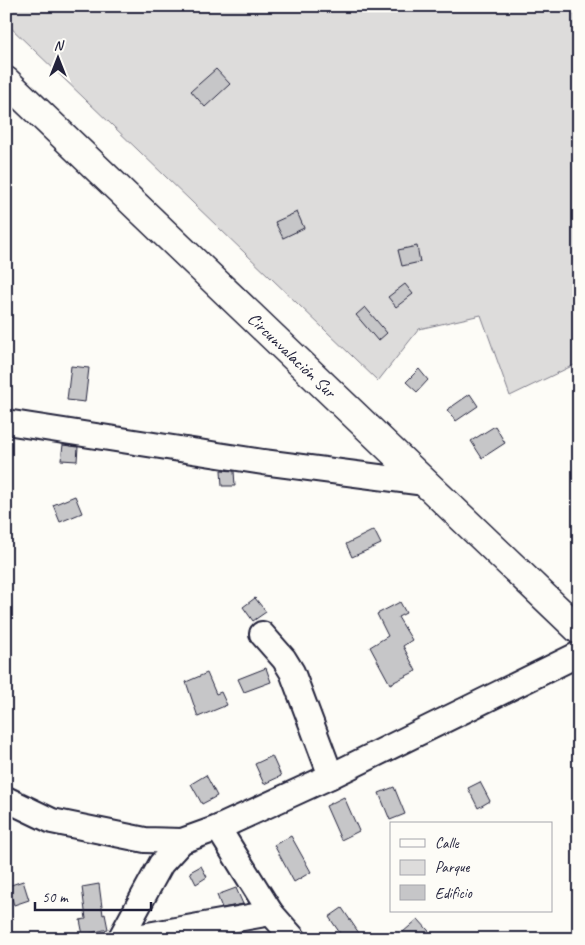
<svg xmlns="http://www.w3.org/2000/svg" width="585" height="945" font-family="Caveat,sans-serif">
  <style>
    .green { fill: #dddcdb; stroke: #807f8b }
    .building { fill: #c6c6c8; stroke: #22223b }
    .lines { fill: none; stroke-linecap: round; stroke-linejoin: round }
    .minor-casing { stroke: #22223b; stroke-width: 28 }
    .major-casing { stroke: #22223b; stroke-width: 31 }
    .minor { stroke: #fdfcf7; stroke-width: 24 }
    .major { stroke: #fdfcf7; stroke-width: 28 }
    .labels { text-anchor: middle; stroke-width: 4; stroke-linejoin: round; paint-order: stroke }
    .street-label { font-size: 18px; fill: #22223b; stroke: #fdfcf7 }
  </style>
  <rect width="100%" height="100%" fill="#fdfcf7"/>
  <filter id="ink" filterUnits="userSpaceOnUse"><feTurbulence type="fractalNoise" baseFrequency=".02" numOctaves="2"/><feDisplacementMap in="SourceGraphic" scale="10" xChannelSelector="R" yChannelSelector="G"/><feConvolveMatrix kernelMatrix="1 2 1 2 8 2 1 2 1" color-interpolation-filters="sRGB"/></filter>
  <g filter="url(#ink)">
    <path class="green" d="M6,6H579V369L574,365L510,396L481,315L419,329L378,381L6,23Z"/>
    <g class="building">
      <path d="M216,69L230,84L205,107L191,91Z"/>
      <path d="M297,212L304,228L283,238L275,222Z"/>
      <path d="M417,246L420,262L402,266L398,250Z"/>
      <path d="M405,284L413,294L396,307L388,297Z"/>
      <path d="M365,307L387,333L378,341L356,315Z"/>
      <path d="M71,366L89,368L85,402L67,400Z"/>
      <path d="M419,369L428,380L417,392L406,382Z"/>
      <path d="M470,394L478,406L456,421L447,410Z"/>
      <path d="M495,426L505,443L482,458L471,441Z"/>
      <path d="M63,445L78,447L77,461L61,460Z"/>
      <path d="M221,470L234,471L235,486H222Z"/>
      <path d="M75,496L82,513L60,522L53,505Z"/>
      <path d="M374,530L381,544L352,557L346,544Z"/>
      <path d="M255,598L266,612L253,621L243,607Z"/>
      <path d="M400,602L406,613L398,617L412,640L403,646L416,671L390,684L370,647L388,636L377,614Z"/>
      <path d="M266,668L271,682L244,692L238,679Z"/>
      <path d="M207,673L216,694L221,692L227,705L198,717L186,682Z"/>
      <path d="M272,756L281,776L264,784L255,764Z"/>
      <path d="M206,775L217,796L202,804L191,784Z"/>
      <path d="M480,782L490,801L478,808L468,788Z"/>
      <path d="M394,787L405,814L390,820L379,793Z"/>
      <path d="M344,797L359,831L341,840L326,806Z"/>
      <path d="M291,836L311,872L294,882L274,845Z"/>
      <path d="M201,866L207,877L196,884L190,872Z"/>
      <path d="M23,881L29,900L14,905L8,886Z"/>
      <path d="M99,884L103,915L105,914L108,929L83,935L80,920L86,919L82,887Z"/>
      <path d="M236,888L243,904L222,908L217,895Z"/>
      <path d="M342,908L363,939H344L329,917Z"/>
      <path d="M418,919L436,939H395Z"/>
    </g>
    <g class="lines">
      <defs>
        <g id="minor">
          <path d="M6,422L263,462L425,483"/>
          <path d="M262,634L284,659L292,672L331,776"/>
          <path d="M6,799L52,821L145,840L182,841"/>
          <path d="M218,828L271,913L294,939"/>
          <path d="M120,939L161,864L182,841L218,828L331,776L579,654"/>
          <path d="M125,939L271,913"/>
        </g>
        <g id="major">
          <path id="s1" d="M6,81L579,630"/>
        </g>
      </defs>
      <use href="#minor" class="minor-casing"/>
      <use href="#major" class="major-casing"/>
      <use href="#minor" class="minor"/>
      <use href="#major" class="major"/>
    </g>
  </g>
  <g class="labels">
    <g class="street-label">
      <text dy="6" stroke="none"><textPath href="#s1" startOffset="396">Circunvalación Sur</textPath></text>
    </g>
  </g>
  <rect width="585" height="945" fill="none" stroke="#fdfcf7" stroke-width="25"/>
  <rect x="12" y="12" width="560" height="920" fill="none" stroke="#22223b" stroke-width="2" filter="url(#ink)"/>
  <rect x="390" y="822" width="162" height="90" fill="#fdfcf7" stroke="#a5a5ac"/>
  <rect x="400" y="839" width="25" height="8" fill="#fdfcf7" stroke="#a5a5ac"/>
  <text x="435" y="848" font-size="15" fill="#22223b">Calle</text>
  <rect x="400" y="860" width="25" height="15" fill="#dddcdb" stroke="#a5a5ac"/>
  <text x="435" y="872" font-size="15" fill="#22223b">Parque</text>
  <rect x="400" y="885" width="25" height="15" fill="#c6c6c8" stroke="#a5a5ac"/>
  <text x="435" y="898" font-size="15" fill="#22223b">Edificio</text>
  <g transform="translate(58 58)" stroke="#fdfcf7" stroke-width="4" paint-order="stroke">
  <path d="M0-4L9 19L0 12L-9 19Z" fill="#22223b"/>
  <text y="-8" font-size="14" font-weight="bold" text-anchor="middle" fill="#22223b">N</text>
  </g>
  <path d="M35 902v8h116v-8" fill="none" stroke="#22223b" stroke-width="2.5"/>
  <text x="42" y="902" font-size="15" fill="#22223b" stroke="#fdfcf7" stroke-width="4" paint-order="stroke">50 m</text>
</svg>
